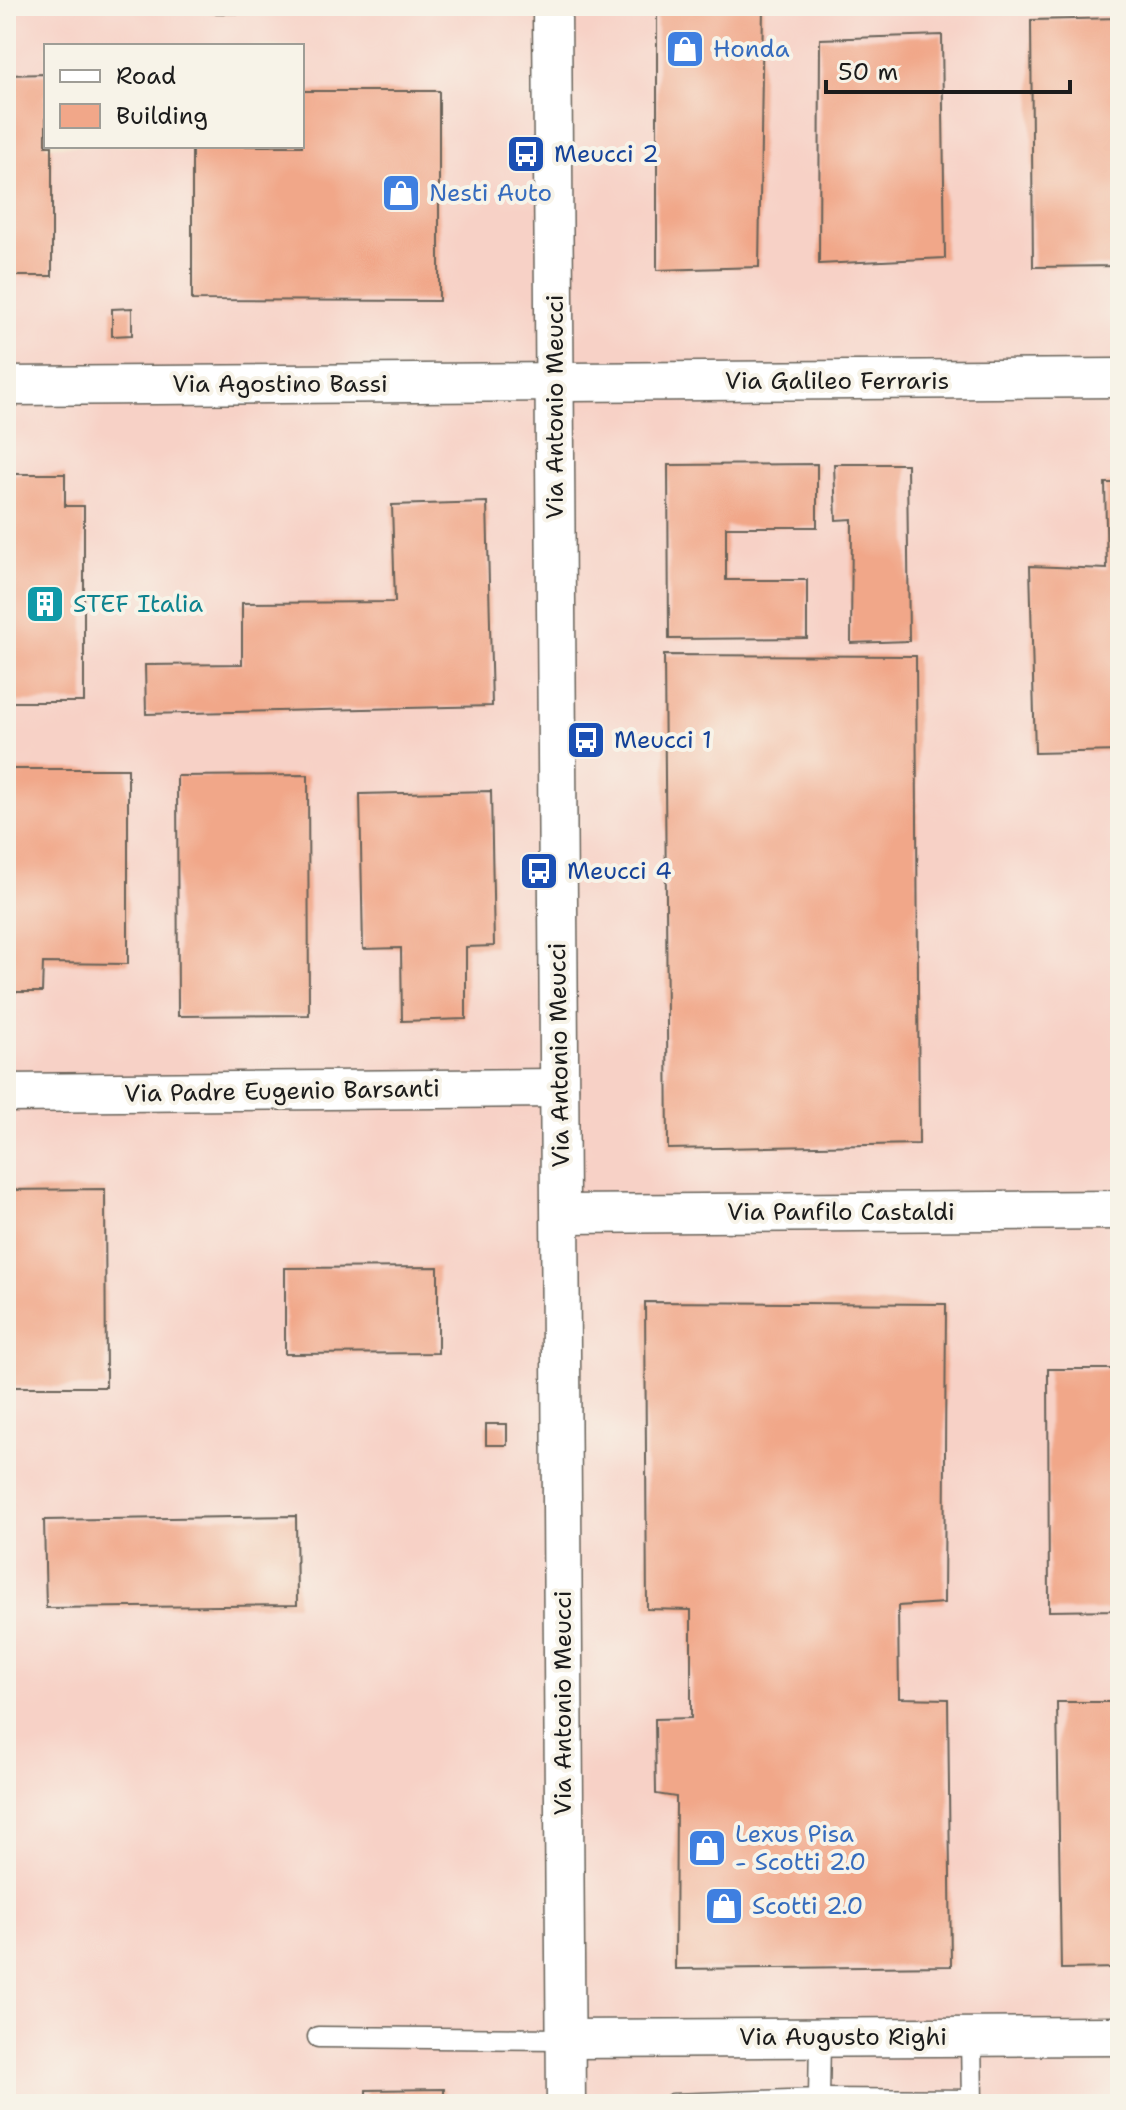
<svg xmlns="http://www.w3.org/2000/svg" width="1126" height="2110" font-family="'Shantell Sans',sans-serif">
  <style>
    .built { fill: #f7d1c6; fill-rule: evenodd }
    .building { fill: #f1a789 }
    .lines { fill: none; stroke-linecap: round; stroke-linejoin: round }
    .lane-casing { stroke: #676259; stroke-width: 23 }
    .street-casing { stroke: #676259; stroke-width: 41 }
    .lane { stroke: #fff; stroke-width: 20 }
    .street { stroke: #fff; stroke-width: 38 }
    .labels { text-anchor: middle; stroke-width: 8; stroke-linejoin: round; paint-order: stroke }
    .shop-label { font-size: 24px; fill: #366cbe; stroke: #f7f3e8; text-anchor: start }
    .transit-label { font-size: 24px; fill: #164399; stroke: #f7f3e8; text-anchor: start }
    .street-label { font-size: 24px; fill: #1c1c1c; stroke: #f7f3e8 }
    .culture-label { font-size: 24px; fill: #0d838f; stroke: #f7f3e8; text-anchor: start }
  </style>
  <rect width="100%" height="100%" fill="#f7f3e8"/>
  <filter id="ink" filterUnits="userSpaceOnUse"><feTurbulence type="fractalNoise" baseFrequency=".0125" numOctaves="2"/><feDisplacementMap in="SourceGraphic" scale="16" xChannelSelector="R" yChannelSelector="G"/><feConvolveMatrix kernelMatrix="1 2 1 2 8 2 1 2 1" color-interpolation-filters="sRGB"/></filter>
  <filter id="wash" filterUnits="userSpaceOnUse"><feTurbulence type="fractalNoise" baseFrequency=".006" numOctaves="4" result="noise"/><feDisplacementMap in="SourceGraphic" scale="32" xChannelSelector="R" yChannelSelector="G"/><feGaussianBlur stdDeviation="1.8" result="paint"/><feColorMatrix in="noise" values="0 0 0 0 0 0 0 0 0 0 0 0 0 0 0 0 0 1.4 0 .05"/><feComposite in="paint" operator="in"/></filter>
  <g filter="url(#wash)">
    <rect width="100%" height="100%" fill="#f3e3ca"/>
    <path class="built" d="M6,6H1120V2104H6ZM46,46H302V146H46Z"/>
    <g id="blocks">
      <g class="building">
        <path d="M209,6H311V14L209,13Z"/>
        <path d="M657,6H763L759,267L657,270Z"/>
        <path d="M1120,18V266L1033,267L1031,20Z"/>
        <path d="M942,35L945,258L819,264L820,39Z"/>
        <path d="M46,74V146H52V276H6V75Z"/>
        <path d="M302,91H439V301L192,300V146H302Z"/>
        <path d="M132,308V335L112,336V309Z"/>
        <path d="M817,464V527H726V580H807V638L669,639L668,465Z"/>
        <path d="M834,464H907L909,641L851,643L852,519L836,520Z"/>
        <path d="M6,474H65V506H84V702H6Z"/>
        <path d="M1105,483H1120V751L1035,753L1030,566L1107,569Z"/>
        <path d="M487,502L492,706L146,714L145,665L242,664V603L395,602L392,505Z"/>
        <path d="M664,655L916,656L919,1144L668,1149Z"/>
        <path d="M6,769H128V964L43,963L42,992H6Z"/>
        <path d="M308,775L309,1015L178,1016L177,776Z"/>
        <path d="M491,791L494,946L466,947V1019L402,1021L401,948L363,949L360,794Z"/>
        <path d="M105,1189L106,1387H6V1190Z"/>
        <path d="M438,1267V1353L285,1354V1268Z"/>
        <path d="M645,1302L946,1304L944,1603L898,1606L899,1698L948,1699L951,1966L675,1969L676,1797L656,1794L655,1719L691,1718V1610L647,1609Z"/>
        <path d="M1048,1369H1120V1610L1049,1611Z"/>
        <rect x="486" y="1424" width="21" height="21"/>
        <path d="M296,1516L297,1605L46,1608L44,1520Z"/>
        <path d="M1057,1702H1120V1968L1061,1969Z"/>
        <path d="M444,2089V2104H366V2090Z"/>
      </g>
    </g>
  </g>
  <g filter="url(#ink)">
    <use href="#blocks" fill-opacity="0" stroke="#676259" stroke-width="2"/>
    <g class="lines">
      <defs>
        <g id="lane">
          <path d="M971,2036L972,2104"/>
          <path d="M318,2037L565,2039"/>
          <path d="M819,2099L972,2100"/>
          <path d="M673,2104L819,2099L820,2037"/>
        </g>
        <g id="street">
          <path d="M552,6L566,2104"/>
          <path d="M6,386L1120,378"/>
          <path d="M6,1093L559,1088"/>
          <path d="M562,1214L1120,1210"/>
          <path d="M565,2039L1120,2036"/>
        </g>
      </defs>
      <use href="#lane" class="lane-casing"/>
      <use href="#street" class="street-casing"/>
      <use href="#lane" class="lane"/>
      <use href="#street" class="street"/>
    </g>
  </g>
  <defs>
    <symbol id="shop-square" viewBox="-11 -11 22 22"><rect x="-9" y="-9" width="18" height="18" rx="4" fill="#3f7fe0" stroke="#f7f3e8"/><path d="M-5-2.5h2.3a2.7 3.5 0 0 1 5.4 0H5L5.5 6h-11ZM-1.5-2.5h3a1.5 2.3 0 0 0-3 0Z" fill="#fff"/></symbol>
    <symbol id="bus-square" viewBox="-11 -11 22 22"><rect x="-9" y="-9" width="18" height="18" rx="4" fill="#1a4fb4" stroke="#f7f3e8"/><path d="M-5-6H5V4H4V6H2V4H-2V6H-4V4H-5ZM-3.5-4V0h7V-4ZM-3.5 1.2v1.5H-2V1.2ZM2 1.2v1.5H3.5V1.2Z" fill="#fff"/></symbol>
    <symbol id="building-square" viewBox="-11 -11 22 22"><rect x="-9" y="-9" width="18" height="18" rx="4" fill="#0f9aa8" stroke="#f7f3e8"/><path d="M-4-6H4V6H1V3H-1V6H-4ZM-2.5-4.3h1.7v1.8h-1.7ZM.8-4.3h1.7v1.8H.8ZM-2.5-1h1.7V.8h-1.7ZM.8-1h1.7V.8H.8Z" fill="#fff"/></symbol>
  </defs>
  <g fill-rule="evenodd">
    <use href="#shop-square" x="663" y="27" width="44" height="44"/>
    <use href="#bus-square" x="504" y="132" width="44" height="44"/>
    <use href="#shop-square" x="379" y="171" width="44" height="44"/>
    <use href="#building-square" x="23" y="582" width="44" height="44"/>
    <use href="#bus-square" x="564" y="718" width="44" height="44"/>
    <use href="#bus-square" x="517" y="849" width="44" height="44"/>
    <use href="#shop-square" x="685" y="1826" width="44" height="44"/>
    <use href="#shop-square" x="702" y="1884" width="44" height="44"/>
  </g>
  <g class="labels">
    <g class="shop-label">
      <text x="713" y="57">Honda</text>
      <text x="429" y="201">Nesti Auto</text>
      <text x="735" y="1842">Lexus Pisa<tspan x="735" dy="28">- Scotti 2.0</tspan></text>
      <text x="752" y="1914">Scotti 2.0</text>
    </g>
    <g class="transit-label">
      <text x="554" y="162">Meucci 2</text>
      <text x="614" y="748">Meucci 1</text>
      <text x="567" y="879">Meucci 4</text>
    </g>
    <g class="street-label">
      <text x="837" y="389">Via Galileo Ferraris</text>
      <text x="280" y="392">Via Agostino Bassi</text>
      <text transform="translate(555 407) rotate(-90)" y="8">Via Antonio Meucci</text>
      <text transform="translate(559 1055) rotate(-91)" y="8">Via Antonio Meucci</text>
      <text transform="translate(282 1091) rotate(-1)" y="8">Via Padre Eugenio Barsanti</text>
      <text x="841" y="1220">Via Panfilo Castaldi</text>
      <text transform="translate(563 1703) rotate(-90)" y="8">Via Antonio Meucci</text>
      <text x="843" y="2045">Via Augusto Righi</text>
    </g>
    <g class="culture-label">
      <text x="73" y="612">STEF Italia</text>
    </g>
  </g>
  <rect width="1126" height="2110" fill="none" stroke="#f7f3e8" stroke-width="32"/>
  <rect x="44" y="44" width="260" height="104" fill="#f7f3e8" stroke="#9f9d96" stroke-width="2"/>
  <rect x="60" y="70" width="40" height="12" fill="#ffffff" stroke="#9f9d96" stroke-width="2"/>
  <text x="116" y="84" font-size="24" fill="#1c1c1c">Road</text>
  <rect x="60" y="104" width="40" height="24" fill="#f1a789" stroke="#9f9d96" stroke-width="2"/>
  <text x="116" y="124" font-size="24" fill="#1c1c1c">Building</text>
  <path d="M826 80v12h244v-12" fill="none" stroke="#1c1c1c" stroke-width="4"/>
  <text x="838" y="80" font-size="24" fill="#1c1c1c" stroke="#f7f3e8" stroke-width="6" paint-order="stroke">50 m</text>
</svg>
